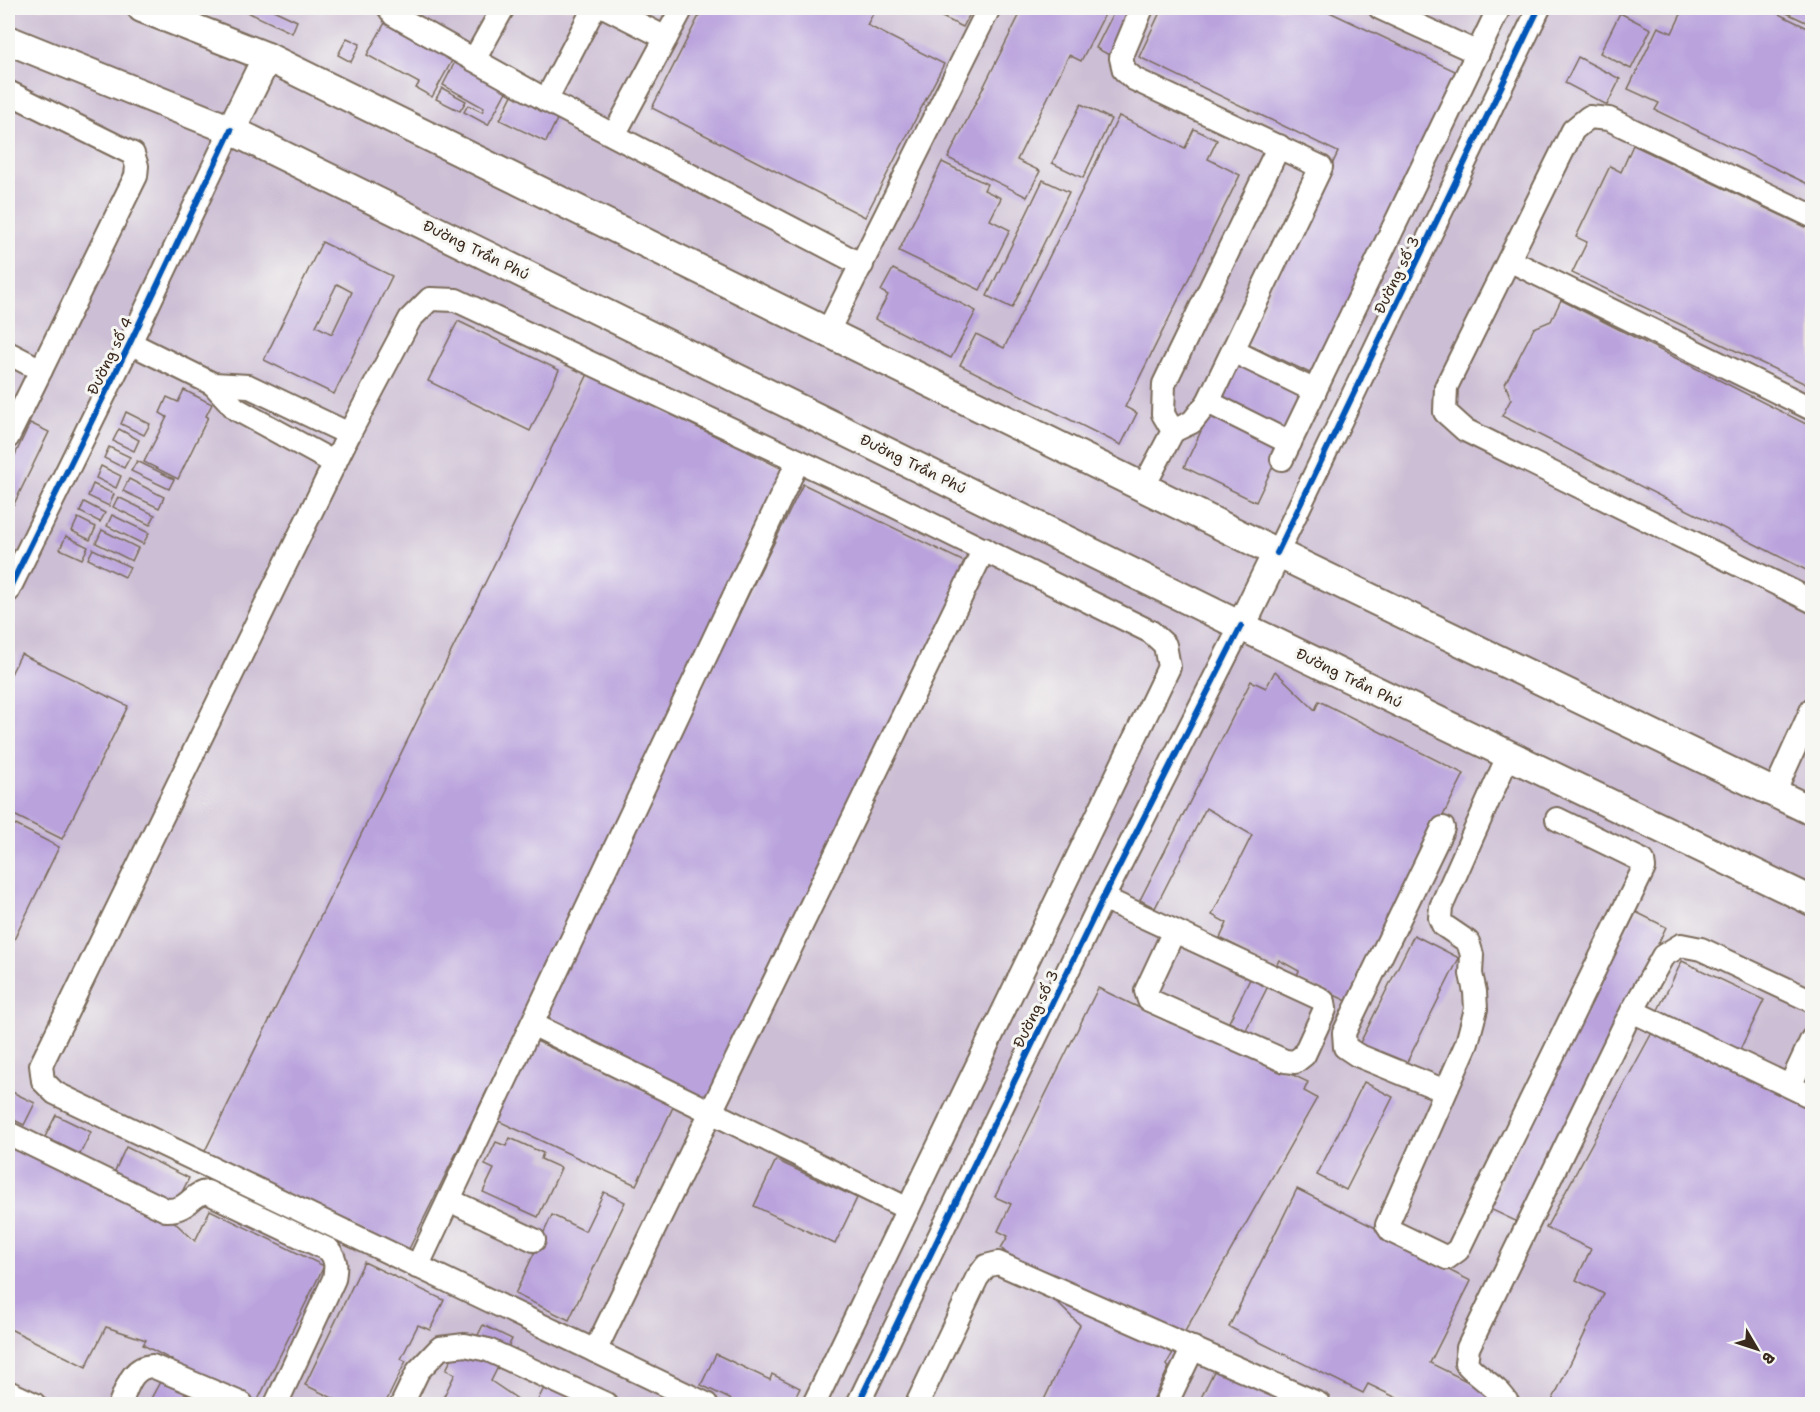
<svg xmlns="http://www.w3.org/2000/svg" width="1820" height="1412" font-family="'Shantell Sans',sans-serif">
  <style>
    .industrial { fill: #ccbed4 }
    .building { fill: #baa3dd; fill-rule: evenodd }
    .lines { fill: none; stroke-linecap: round; stroke-linejoin: round }
    .minor-casing { stroke: #7a6b5a; stroke-width: 26 }
    .major-casing { stroke: #7a6b5a; stroke-width: 32 }
    .minor { stroke: #fff; stroke-width: 22 }
    .major { stroke: #fff; stroke-width: 28 }
    .cycleway-casing { stroke: #f6f6f2; stroke-width: 10 }
    .cycleway { stroke: #0057b8; stroke-width: 6 }
    .labels { text-anchor: middle; stroke-width: 6; stroke-linejoin: round; paint-order: stroke }
    .street-label { font-size: 15px; fill: #3b2a1e; stroke: #f6f6f2 }
  </style>
  <rect width="100%" height="100%" fill="#f6f6f2"/>
  <filter id="ink" filterUnits="userSpaceOnUse"><feTurbulence type="fractalNoise" baseFrequency=".0167" numOctaves="2"/><feDisplacementMap in="SourceGraphic" scale="12" xChannelSelector="R" yChannelSelector="G"/><feConvolveMatrix kernelMatrix="1 2 1 2 8 2 1 2 1" color-interpolation-filters="sRGB"/></filter>
  <filter id="wash" filterUnits="userSpaceOnUse"><feTurbulence type="fractalNoise" baseFrequency=".008" numOctaves="4" result="noise"/><feDisplacementMap in="SourceGraphic" scale="24" xChannelSelector="R" yChannelSelector="G"/><feGaussianBlur stdDeviation="1.35" result="paint"/><feColorMatrix in="noise" values="0 0 0 0 0 0 0 0 0 0 0 0 0 0 0 0 0 1.4 0 .05"/><feComposite in="paint" operator="in"/></filter>
  <g filter="url(#wash)">
    <rect width="100%" height="100%" fill="#f0e3c8"/>
    <rect class="industrial" x="8" y="8" width="1804" height="1396"/>
    <g id="blocks">
      <g class="building">
        <path d="M239,8H269L297,21L292,33Z"/>
        <path d="M430,8H446L443,14Z"/>
        <path d="M703,8H876L867,25L944,64L865,217L652,108Z"/>
        <path d="M923,8H973L963,27Z"/>
        <path d="M1023,8H1108L1081,61L1069,55L1017,160L1040,171L1027,197L948,158Z"/>
        <path d="M1116,8H1135L1111,56L1096,48Z"/>
        <path d="M1162,8H1321L1470,78L1316,376L1247,343L1338,152L1139,57Z"/>
        <path d="M1684,8H1766L1812,30V186L1655,110L1659,103L1628,89L1658,27L1672,33Z"/>
        <path d="M1776,8H1812V25Z"/>
        <path d="M1620,13L1651,29L1631,69L1600,53Z"/>
        <path d="M386,21L454,57L432,97L416,88L419,83L367,55Z"/>
        <path d="M347,38L360,44L351,62L338,55Z"/>
        <path d="M1578,57L1620,79L1607,105L1565,83Z"/>
        <path d="M457,58L509,86L488,125L464,112L468,105L482,112L484,108L443,85Z"/>
        <path d="M442,88L466,101L460,111L436,99Z"/>
        <path d="M514,91L560,113L546,142L500,120Z"/>
        <path d="M1081,104L1111,119L1083,178L1052,163Z"/>
        <path d="M1119,116L1185,148L1194,129L1217,140L1208,159L1240,175L1125,407L1137,413L1121,445L960,365L976,334L1004,348Z"/>
        <path d="M1633,145L1812,230V387L1572,273L1587,242L1576,237L1610,166L1621,172Z"/>
        <path d="M942,162L987,184L984,190L1001,198L990,220L1010,230L980,290L899,251Z"/>
        <path d="M1043,180L1069,192L1012,308L987,296Z"/>
        <path d="M322,242L392,276L334,394L264,360ZM337,284L352,292L332,334L316,326Z"/>
        <path d="M893,269L976,311L951,358L875,319L888,295L881,291Z"/>
        <path d="M1561,300L1812,427V573L1502,416L1511,399L1505,384L1534,328L1551,321Z"/>
        <path d="M458,321L559,370L530,431L428,381Z"/>
        <path d="M1240,360L1310,393L1289,436L1219,402Z"/>
        <path d="M588,374L791,473L407,1253L204,1153Z"/>
        <path d="M184,390L212,404L206,416L208,417L178,479L144,462L167,417L160,413L167,397L178,402Z"/>
        <path d="M1211,410L1283,445L1256,502L1184,467Z"/>
        <path d="M126,412L150,424L144,435L121,424Z"/>
        <path d="M30,423L49,432L14,504L8,501V470Z"/>
        <path d="M119,429L139,440L134,451L113,441Z"/>
        <path d="M109,447L130,457L124,468L104,458Z"/>
        <path d="M137,461L174,479L169,489L131,471Z"/>
        <path d="M101,466L121,476L116,488L96,478Z"/>
        <path d="M129,479L164,497L159,508L123,491Z"/>
        <path d="M93,484L114,494L109,506L88,496Z"/>
        <path d="M803,484L975,567L710,1104L539,1020Z"/>
        <path d="M118,497L155,515L150,525L113,507Z"/>
        <path d="M84,502L105,513L100,522L80,512Z"/>
        <path d="M112,515L149,533L143,544L107,526Z"/>
        <path d="M78,518L96,527L90,540L72,531Z"/>
        <path d="M102,530L138,548L132,561L96,543Z"/>
        <path d="M66,536L88,547L82,559L60,549Z"/>
        <path d="M93,549L130,567L125,577L88,559Z"/>
        <path d="M21,654L128,706L62,839L8,812V680Z"/>
        <path d="M1275,671L1315,710L1319,701L1464,774L1349,1002L1309,983L1294,981L1299,971L1279,960L1276,966L1220,938L1227,923L1212,915L1252,835L1206,808L1155,908L1140,900L1251,681L1266,688Z"/>
        <path d="M8,821L59,847L8,952Z"/>
        <path d="M1636,912L1666,927L1524,1225L1490,1209Z"/>
        <path d="M1414,935L1459,958L1403,1070L1358,1047Z"/>
        <path d="M1682,961L1764,1000L1737,1056L1812,1096V1404L1551,1403L1604,1294L1576,1280L1591,1249L1546,1228L1660,1018L1655,1016Z"/>
        <path d="M1254,971L1271,980L1246,1030L1229,1022Z"/>
        <path d="M1098,988L1171,1023L1174,1019L1308,1082L1304,1091L1317,1098L1166,1365L1169,1367L1151,1404H1042L1080,1325L1001,1248L1008,1236L998,1231L1011,1204L995,1197Z"/>
        <path d="M530,1038L674,1105L636,1185L492,1118Z"/>
        <path d="M1364,1082L1393,1097L1346,1190L1317,1175Z"/>
        <path d="M8,1090L35,1103L24,1125L8,1117Z"/>
        <path d="M56,1115L91,1132L80,1154L45,1137Z"/>
        <path d="M8,1136L163,1212L195,1241L210,1210L324,1266L257,1402L260,1404H220L214,1381L204,1404H148L172,1360L143,1345L146,1340L106,1327L86,1367L8,1328Z"/>
        <path d="M510,1138L543,1153L541,1159L561,1168L538,1217L483,1192L494,1169L485,1165L496,1142L506,1146Z"/>
        <path d="M126,1147L189,1178L176,1204L114,1173Z"/>
        <path d="M776,1160L857,1198L835,1244L754,1206Z"/>
        <path d="M1297,1189L1432,1256L1430,1261L1471,1281L1430,1363L1505,1400L1503,1404H1409L1368,1384L1363,1393L1229,1327Z"/>
        <path d="M604,1192L625,1202L569,1320L515,1294L552,1215L585,1231Z"/>
        <path d="M364,1262L444,1300L430,1330L418,1325L401,1359L406,1361L385,1404H345L305,1385Z"/>
        <path d="M483,1325L512,1339L491,1381L525,1404H440L455,1374L446,1370L461,1339L473,1345Z"/>
        <path d="M716,1354L770,1380L772,1374L800,1388L792,1404H740L701,1385Z"/>
        <path d="M1217,1365L1299,1404H1198Z"/>
        <path d="M547,1382L593,1404H536Z"/>
      </g>
    </g>
  </g>
  <g filter="url(#ink)">
    <use href="#blocks" fill-opacity="0" stroke="#7a6b5a" stroke-width="1.5"/>
    <g class="lines">
      <defs>
        <g id="minor">
          <path d="M389,8L394,15L546,100L862,265"/>
          <path d="M607,8L666,38"/>
          <path d="M1142,8L1121,58L1124,70L1134,79L1321,167L1208,402L1192,422L1173,431"/>
          <path d="M1380,8L1478,53"/>
          <path d="M474,60L503,8"/>
          <path d="M8,92L133,154L137,166L136,176L41,370"/>
          <path d="M546,100L594,8"/>
          <path d="M614,135L682,8"/>
          <path d="M1812,216L1609,119L1589,117L1573,130L1446,387L1445,412L1465,430L1812,601"/>
          <path d="M1509,260L1812,409"/>
          <path d="M827,333L989,8"/>
          <path d="M130,343L213,384L248,386L349,434"/>
          <path d="M1233,351L1315,391"/>
          <path d="M8,353L41,370L8,437"/>
          <path d="M213,384L236,409L335,463"/>
          <path d="M1208,402L1290,443"/>
          <path d="M1282,459L1499,8"/>
          <path d="M1143,488L1173,431L1163,414L1164,384L1279,146"/>
          <path d="M1277,553L1539,8"/>
          <path d="M8,591L130,343L231,130"/>
          <path d="M1509,754L1441,907L1440,918L1443,925L1468,942L1472,955L1471,974L1475,992L1476,1009L1467,1043L1387,1225L1391,1231L1447,1258L1458,1250L1644,868L1643,861L1557,819"/>
          <path d="M1774,793L1812,709"/>
          <path d="M1443,828L1344,1033L1345,1047L1357,1055L1445,1091"/>
          <path d="M1103,898L1319,998L1324,1002L1325,1009L1304,1055L1295,1062L1285,1061L1149,1000L1146,991L1174,931"/>
          <path d="M1632,1011L1812,1097"/>
          <path d="M532,1024L908,1209"/>
          <path d="M1790,1086L1812,1039"/>
          <path d="M8,1133L166,1210C189,1211 191,1193 207,1192L329,1250C337,1260 336,1267 334,1279L276,1404"/>
          <path d="M449,1200L534,1240"/>
          <path d="M417,1267L798,461"/>
          <path d="M595,1351L984,549"/>
          <path d="M8,1392L34,1404"/>
          <path d="M120,1404C127,1388 131,1367 152,1366L242,1404"/>
          <path d="M402,1404L418,1371L440,1348L465,1345L488,1350L606,1404"/>
          <path d="M706,1404L55,1093L43,1081L41,1065L349,434L410,319L430,299L456,300L880,499L1151,632L1165,645L1169,667L814,1404"/>
          <path d="M858,1404L1103,898L1241,626"/>
          <path d="M917,1404L977,1278L986,1266L998,1263L1319,1404"/>
          <path d="M1166,1404L1193,1348"/>
          <path d="M1508,1404C1499,1387 1478,1378 1466,1363L1468,1348L1625,1024L1663,956L1681,945L1701,949L1812,1001"/>
        </g>
        <g id="major">
          <path d="M142,8L267,57L1277,553L1812,811"/>
          <path d="M8,40L231,130L1241,626L1812,901"/>
          <path d="M231,130L267,57"/>
          <path d="M1241,626L1277,553"/>
        </g>
      </defs>
      <use href="#minor" class="minor-casing"/>
      <use href="#major" class="major-casing"/>
      <use href="#minor" class="minor"/>
      <use href="#major" class="major"/>
      <defs>
        <g id="cycleway">
          <path d="M1277,553L1539,8"/>
          <path d="M8,591L130,343L231,130"/>
          <path d="M858,1404L1103,898L1241,626"/>
        </g>
      </defs>
      <use href="#cycleway" class="cycleway-casing"/>
      <use href="#cycleway" class="cycleway"/>
    </g>
  </g>
  <g class="labels">
    <g class="street-label">
      <text transform="translate(476 250) rotate(26)" y="5">Đường Trần Phú</text>
      <text transform="translate(1397 275) rotate(-64)" y="5">Đường số 3</text>
      <text transform="translate(110 356) rotate(-64)" y="5">Đường số 4</text>
      <text transform="translate(913 464) rotate(26)" y="5">Đường Trần Phú</text>
      <text transform="translate(1349 678) rotate(26)" y="5">Đường Trần Phú</text>
      <text transform="translate(1036 1009) rotate(-64)" y="5">Đường số 3</text>
    </g>
  </g>
  <rect width="1820" height="1412" fill="none" stroke="#f6f6f2" stroke-width="30"/>
  <g transform="translate(1757 1349) rotate(129)" stroke="#f6f6f2" stroke-width="4.5" paint-order="stroke">
  <path d="M0-4.5L10 22L0 15L-10 22Z" fill="#3b2a1e"/>
  <text y="-9" font-size="16" font-weight="bold" text-anchor="middle" fill="#3b2a1e">B</text>
  </g>
</svg>
